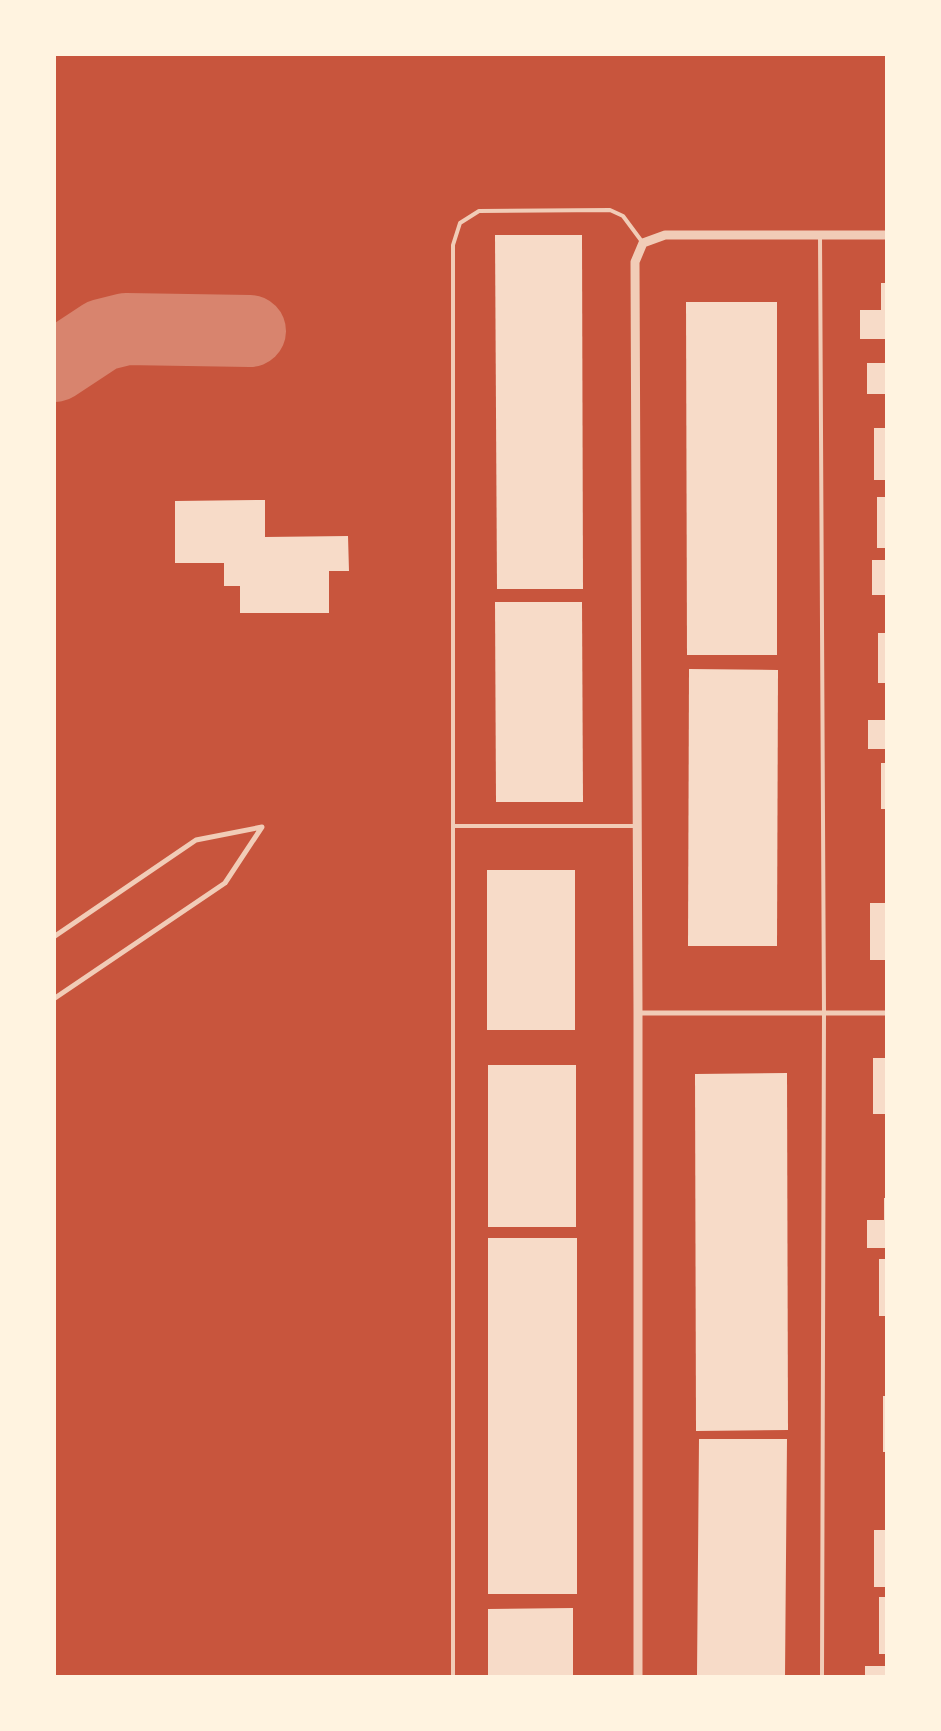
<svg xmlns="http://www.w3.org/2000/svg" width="941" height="1731" font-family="'Noto Serif',serif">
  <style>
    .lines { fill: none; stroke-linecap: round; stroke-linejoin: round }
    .taxiway { stroke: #d8846e; stroke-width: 72 }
    .building { fill: #f7dbc8 }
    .service { stroke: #f1ccb7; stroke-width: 4 }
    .minor { stroke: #f1ccb7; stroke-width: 5 }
    .tertiary { stroke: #f1ccb7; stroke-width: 9 }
  </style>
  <rect width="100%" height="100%" fill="#c8553d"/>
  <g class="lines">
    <path class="taxiway" d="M55,366L102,335L126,329L250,331"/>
  </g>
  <g class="building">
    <path d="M495,235H582L583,589H497Z"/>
    <path d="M881,283H886V339H860V310H881Z"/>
    <path d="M686,302H777V655H687Z"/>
    <rect x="867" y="363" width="19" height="31"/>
    <rect x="874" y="428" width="12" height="52"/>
    <rect x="877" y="497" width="9" height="51"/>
    <path d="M265,500V537L348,536L349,571H329V613H240V586H224V563H175V501Z"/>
    <rect x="872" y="560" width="14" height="35"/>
    <path d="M495,602H582L583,802H496Z"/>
    <rect x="878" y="633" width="8" height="50"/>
    <path d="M689,669L778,670L777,946H688Z"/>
    <rect x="868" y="720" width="18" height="29"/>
    <rect x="881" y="763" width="5" height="46"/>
    <rect x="487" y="870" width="88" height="160"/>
    <rect x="870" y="903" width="16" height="57"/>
    <rect x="873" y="1058" width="13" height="56"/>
    <rect x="488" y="1065" width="88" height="162"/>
    <path d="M787,1073L788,1430L696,1431L695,1074Z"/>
    <path d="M884,1198H886V1248H867V1220H884Z"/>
    <rect x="488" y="1238" width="89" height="356"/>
    <rect x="879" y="1259" width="7" height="57"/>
    <rect x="883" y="1396" width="3" height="56"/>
    <path d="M699,1439H787L785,1676H702V1675H697Z"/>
    <rect x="874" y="1530" width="12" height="57"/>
    <rect x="879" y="1597" width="7" height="57"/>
    <path d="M573,1608V1676H488V1609Z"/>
    <rect x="865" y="1666" width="21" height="10"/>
  </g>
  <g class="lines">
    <g class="service">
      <path d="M820,236L824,1013L822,1676"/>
      <path d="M453,826H637"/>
      <path d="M453,1676V245L460,223L479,211L610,210L623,216L643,243"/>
    </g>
    <g class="minor">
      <path d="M55,936L196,840L262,827L225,883L55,998"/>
      <path d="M638,1013H886"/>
    </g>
    <path class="tertiary" d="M638,1676V1013L635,262L643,243L665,235H886"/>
  </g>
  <rect width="941" height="1731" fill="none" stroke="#fff3e0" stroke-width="112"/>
</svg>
